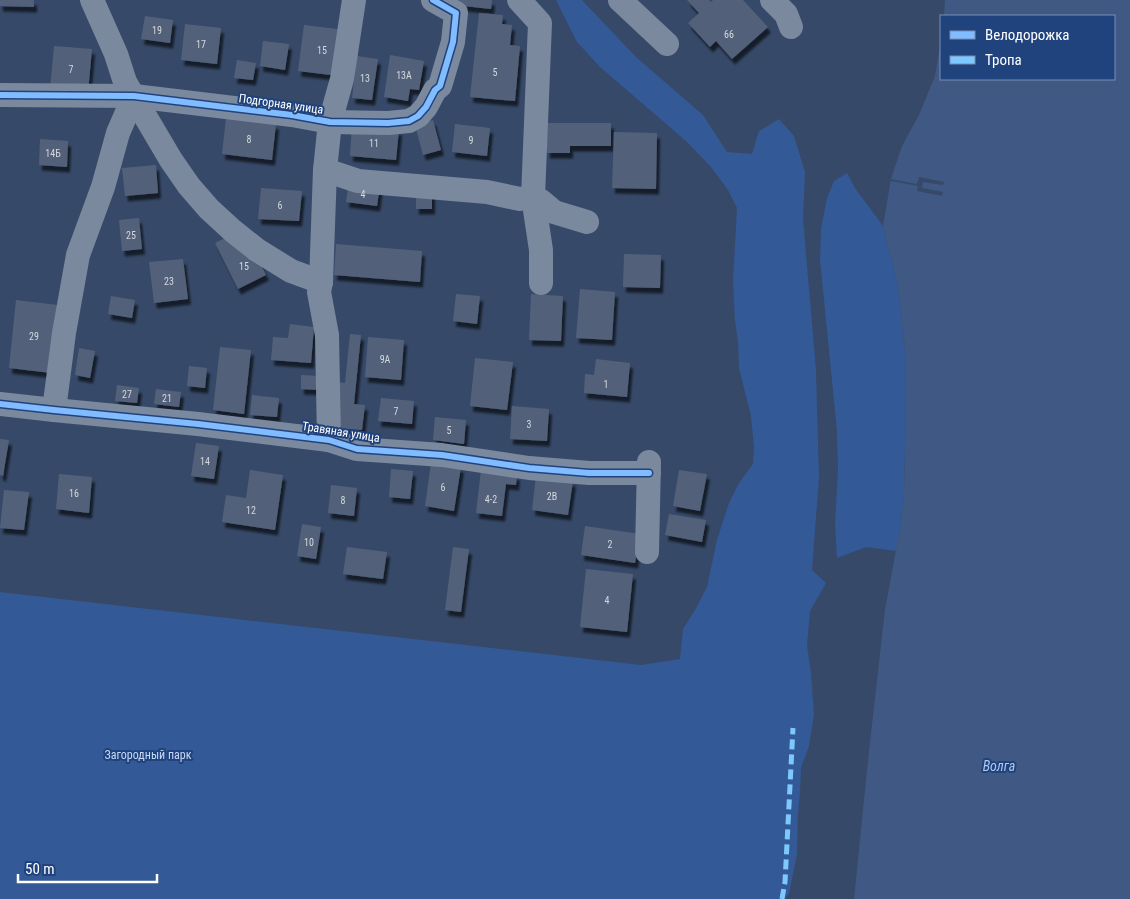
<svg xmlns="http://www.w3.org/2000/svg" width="1130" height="899" font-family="'Roboto Condensed',sans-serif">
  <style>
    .green { fill: #335996 }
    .water { fill: #405984 }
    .pier { fill: #364968 }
    .building { fill: #52617a; filter: url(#shadow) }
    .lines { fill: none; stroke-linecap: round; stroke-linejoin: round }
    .minor { stroke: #7b899f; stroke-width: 24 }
    .quiet { stroke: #7dc8fe; stroke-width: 5; stroke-dasharray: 10 5; stroke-linecap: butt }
    .cycleway-casing { stroke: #20437e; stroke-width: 9 }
    .cycleway { stroke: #80bcff; stroke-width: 6 }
    .labels { text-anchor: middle; stroke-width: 4; stroke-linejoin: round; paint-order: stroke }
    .number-label { font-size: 10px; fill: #d4d8de }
    .street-label { font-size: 12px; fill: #fff; stroke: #20437e }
    .park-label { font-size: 12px; fill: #c8daf6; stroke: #20437e }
    .water-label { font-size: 14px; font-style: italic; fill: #b0c9ef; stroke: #20437e }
  </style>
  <defs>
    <filter id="shadow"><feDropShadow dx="3" dy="5.5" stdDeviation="1" flood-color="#0009"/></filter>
  </defs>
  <rect width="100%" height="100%" fill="#364968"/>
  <g class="green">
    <path d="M556,0H582L636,57L703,115L727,152L752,154L759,131L779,119L794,136L805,172L803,219L816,370L819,478L812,570L826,583L810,611L807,645L811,673L814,715L809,746L801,768L800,792L798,814L797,854L789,894L784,899H0V592L641,665L680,659L683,629L695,610L707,587L717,540L729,503L739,483L753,464L754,448L751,416L739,368L738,342L735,321L733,280L737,208L728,190L711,167L686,141L600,67L577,42Z"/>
    <path d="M847,173L855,188L883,226L898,286L905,349L906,394L904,495L901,523L896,551L866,547L837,558L835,523L838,469L837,431L820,260L821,229L827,198L834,181Z"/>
  </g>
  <path class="water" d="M945,0H1130V899H854L869,751L885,610L901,523L904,494L906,394L905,349L898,286L883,226L891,179L902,146L919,115L935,76L941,41V79H1114V16H944Z"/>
  <path class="pier" d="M919,177L944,182L943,185L923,182L922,188L943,192L942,196L917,191L918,186L891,181V179L917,184Z"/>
  <g class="building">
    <path d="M0,0H34V7L0,6Z"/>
    <path d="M445,0H492L491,9L445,4Z"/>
    <path d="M687,0H709L711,2L713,0H743L768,27L732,59L716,41L710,47L688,23L699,13Z"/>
    <path d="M479,13L503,15L502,24L512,25L510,45L520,46L515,101L470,97Z"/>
    <path d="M145,16L173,20L170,43L141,39Z"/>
    <path d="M185,24L221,28L217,64L181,60Z"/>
    <path d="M304,25L345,30L339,76L298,71Z"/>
    <path d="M263,41L289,44L285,70L260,66Z"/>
    <path d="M54,46L92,49L88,93L50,89Z"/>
    <path d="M390,55L424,61L419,90L410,89L408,101L384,97Z"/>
    <path d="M357,56L378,59L372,100L352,98Z"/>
    <path d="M237,60L256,63L253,80L234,78Z"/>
    <path d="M226,118L276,124L272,160L222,154Z"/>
    <path d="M433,120L441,150L423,155L415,125Z"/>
    <path d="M547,123H611V146H570V153H547Z"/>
    <path d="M455,124L490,128L487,156L452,152Z"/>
    <path d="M352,126L399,130L396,160L350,156Z"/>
    <path d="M614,132L657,133L656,189L612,188Z"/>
    <path d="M40,139L68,141L67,167L39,165Z"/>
    <path d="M156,165L158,193L125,196L122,168Z"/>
    <path d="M349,181L380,185L377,206L346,202Z"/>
    <path d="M261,188L302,191L299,221L258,219Z"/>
    <path d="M416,190L432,191V209H416Z"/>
    <path d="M139,218L142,249L122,251L119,220Z"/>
    <path d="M233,234L256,255L266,275L238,289L215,243Z"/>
    <path d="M336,244L422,251L420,282L334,275Z"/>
    <path d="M624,254L661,255L660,288L623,287Z"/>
    <path d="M183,259L188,299L154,303L149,262Z"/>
    <path d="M580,289L615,292L612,340L576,338Z"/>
    <path d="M456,294L480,296L477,324L453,321Z"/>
    <path d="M531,294L563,296L561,341L529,340Z"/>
    <path d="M111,296L135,300L132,318L108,314Z"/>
    <path d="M16,300L58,305L51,373L9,368Z"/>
    <path d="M290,324L314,327L311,363L271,360L273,337L288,338Z"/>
    <path d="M350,334L361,335L354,404L365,405L362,430L335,428L339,382L345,383Z"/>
    <path d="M368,337L404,340L401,380L365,377Z"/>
    <path d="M220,347L251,350L244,414L213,410Z"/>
    <path d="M79,348L95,351L90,378L75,375Z"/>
    <path d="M475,358L513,362L507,410L470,406Z"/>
    <path d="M596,359L630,363L627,397L584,393L585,374L594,375Z"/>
    <path d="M189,366L207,368L205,388L187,386Z"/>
    <path d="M301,375L320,376L319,390L301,389Z"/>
    <path d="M117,385L139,388L137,403L115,401Z"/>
    <path d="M156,389L181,392L179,407L154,404Z"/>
    <path d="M252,395L279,398L277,417L250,415Z"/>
    <path d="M381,398L414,401L412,424L378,421Z"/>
    <path d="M512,406L549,409L547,441L510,439Z"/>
    <path d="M435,417L466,420L464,444L433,440Z"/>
    <path d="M0,439L9,440L3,476L0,475Z"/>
    <path d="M196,443L219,446L214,479L191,476Z"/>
    <path d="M431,463L461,467L454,511L425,506Z"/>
    <path d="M391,469L413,471L410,499L389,497Z"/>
    <path d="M250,470L283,475L275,530L222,522L226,495L246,498Z"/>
    <path d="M481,470L517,475L516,485L506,484L502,516L476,513Z"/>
    <path d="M679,470L707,474L700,511L673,506Z"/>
    <path d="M59,474L92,477L89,513L56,509Z"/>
    <path d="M536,476L573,481L568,515L532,510Z"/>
    <path d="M331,485L357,488L354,516L328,513Z"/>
    <path d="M4,490L29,492L24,530L0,528Z"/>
    <path d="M669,514L706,520L702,542L665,535Z"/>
    <path d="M302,524L321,527L316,559L297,556Z"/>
    <path d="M585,526L640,534L635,563L581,555Z"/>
    <path d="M347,547L387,552L383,579L343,574Z"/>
    <path d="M453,547L469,549L461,612L445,610Z"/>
    <path d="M586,569L633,574L627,632L580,627Z"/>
  </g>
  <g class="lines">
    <g class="minor">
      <path d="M92,0L116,54L125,82L171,160L189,186L209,209L233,231L257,250L291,271L321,282"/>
      <path d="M519,0L540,23L533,197L541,250V283"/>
      <path d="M620,0L667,44"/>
      <path d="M772,0L786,14L791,27"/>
      <path d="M0,95L134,96L292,115L330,122L388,123L409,121L418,116L426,107L435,90L440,86L453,42L456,13L433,0"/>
      <path d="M325,170L358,181L487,192L520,199L533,197L541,201L554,212L587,222"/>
      <path d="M0,404L54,410L198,424L329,440L357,449L442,455L529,468L589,473H649"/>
      <path d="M54,410L64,333L78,255L103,187L118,133L134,96"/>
      <path d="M329,440L327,335L319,292L321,282L325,170L330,122L342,79L354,0"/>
      <path d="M647,552L649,462"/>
    </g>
    <path class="quiet" d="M782,899L785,882L793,728"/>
    <defs>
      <g id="cycleway">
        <path d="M0,95L134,96L292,115L330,122L388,123L409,121L418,116L426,107L435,90L440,86L453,42L456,13L433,0"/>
        <path d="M0,404L54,410L198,424L329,440L357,449L442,455L529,468L589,473H649"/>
      </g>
    </defs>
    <use href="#cycleway" class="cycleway-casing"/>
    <use href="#cycleway" class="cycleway"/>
  </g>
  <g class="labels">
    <g class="number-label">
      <text x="157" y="34">19</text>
      <text x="729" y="38">66</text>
      <text x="201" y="48">17</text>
      <text x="322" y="54">15</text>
      <text x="71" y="73">7</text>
      <text x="495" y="76">5</text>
      <text x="404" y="79">13А</text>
      <text x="365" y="82">13</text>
      <text x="249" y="143">8</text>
      <text x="471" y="144">9</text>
      <text x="374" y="147">11</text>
      <text x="53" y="157">14Б</text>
      <text x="363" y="198">4</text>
      <text x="280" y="209">6</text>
      <text x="131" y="239">25</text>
      <text x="244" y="270">15</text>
      <text x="169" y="285">23</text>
      <text x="34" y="340">29</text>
      <text x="385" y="363">9А</text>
      <text x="606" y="388">1</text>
      <text x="127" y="398">27</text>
      <text x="167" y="402">21</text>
      <text x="396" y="415">7</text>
      <text x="529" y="428">3</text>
      <text x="449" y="434">5</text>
      <text x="205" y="465">14</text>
      <text x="443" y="491">6</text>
      <text x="74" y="497">16</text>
      <text x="552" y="500">2В</text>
      <text x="491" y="503">4-2</text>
      <text x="343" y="504">8</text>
      <text x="251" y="514">12</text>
      <text x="309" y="546">10</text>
      <text x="610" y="548">2</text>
      <text x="607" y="604">4</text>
    </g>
    <g class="street-label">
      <text transform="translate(281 104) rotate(8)" y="4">Подгорная улица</text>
      <text transform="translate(341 432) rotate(9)" y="4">Травяная улица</text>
    </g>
    <g class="park-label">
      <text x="148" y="759">Загородный парк</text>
    </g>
    <g class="water-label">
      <text x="999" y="771">Волга</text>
    </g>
  </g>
  <rect x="940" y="15" width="175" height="65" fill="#20437e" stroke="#798eb2"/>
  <rect x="950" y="31" width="25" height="8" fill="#80bcff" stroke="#798eb2"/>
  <text x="985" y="40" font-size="15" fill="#ffffff">Велодорожка</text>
  <rect x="950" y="56" width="25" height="8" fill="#7dc8fe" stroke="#798eb2"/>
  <text x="985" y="65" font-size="15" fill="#ffffff">Тропа</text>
  <path d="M18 874v8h139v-8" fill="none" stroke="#ffffff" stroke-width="2.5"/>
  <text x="25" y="874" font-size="15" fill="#ffffff" stroke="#20437e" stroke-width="4" paint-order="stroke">50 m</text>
</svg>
